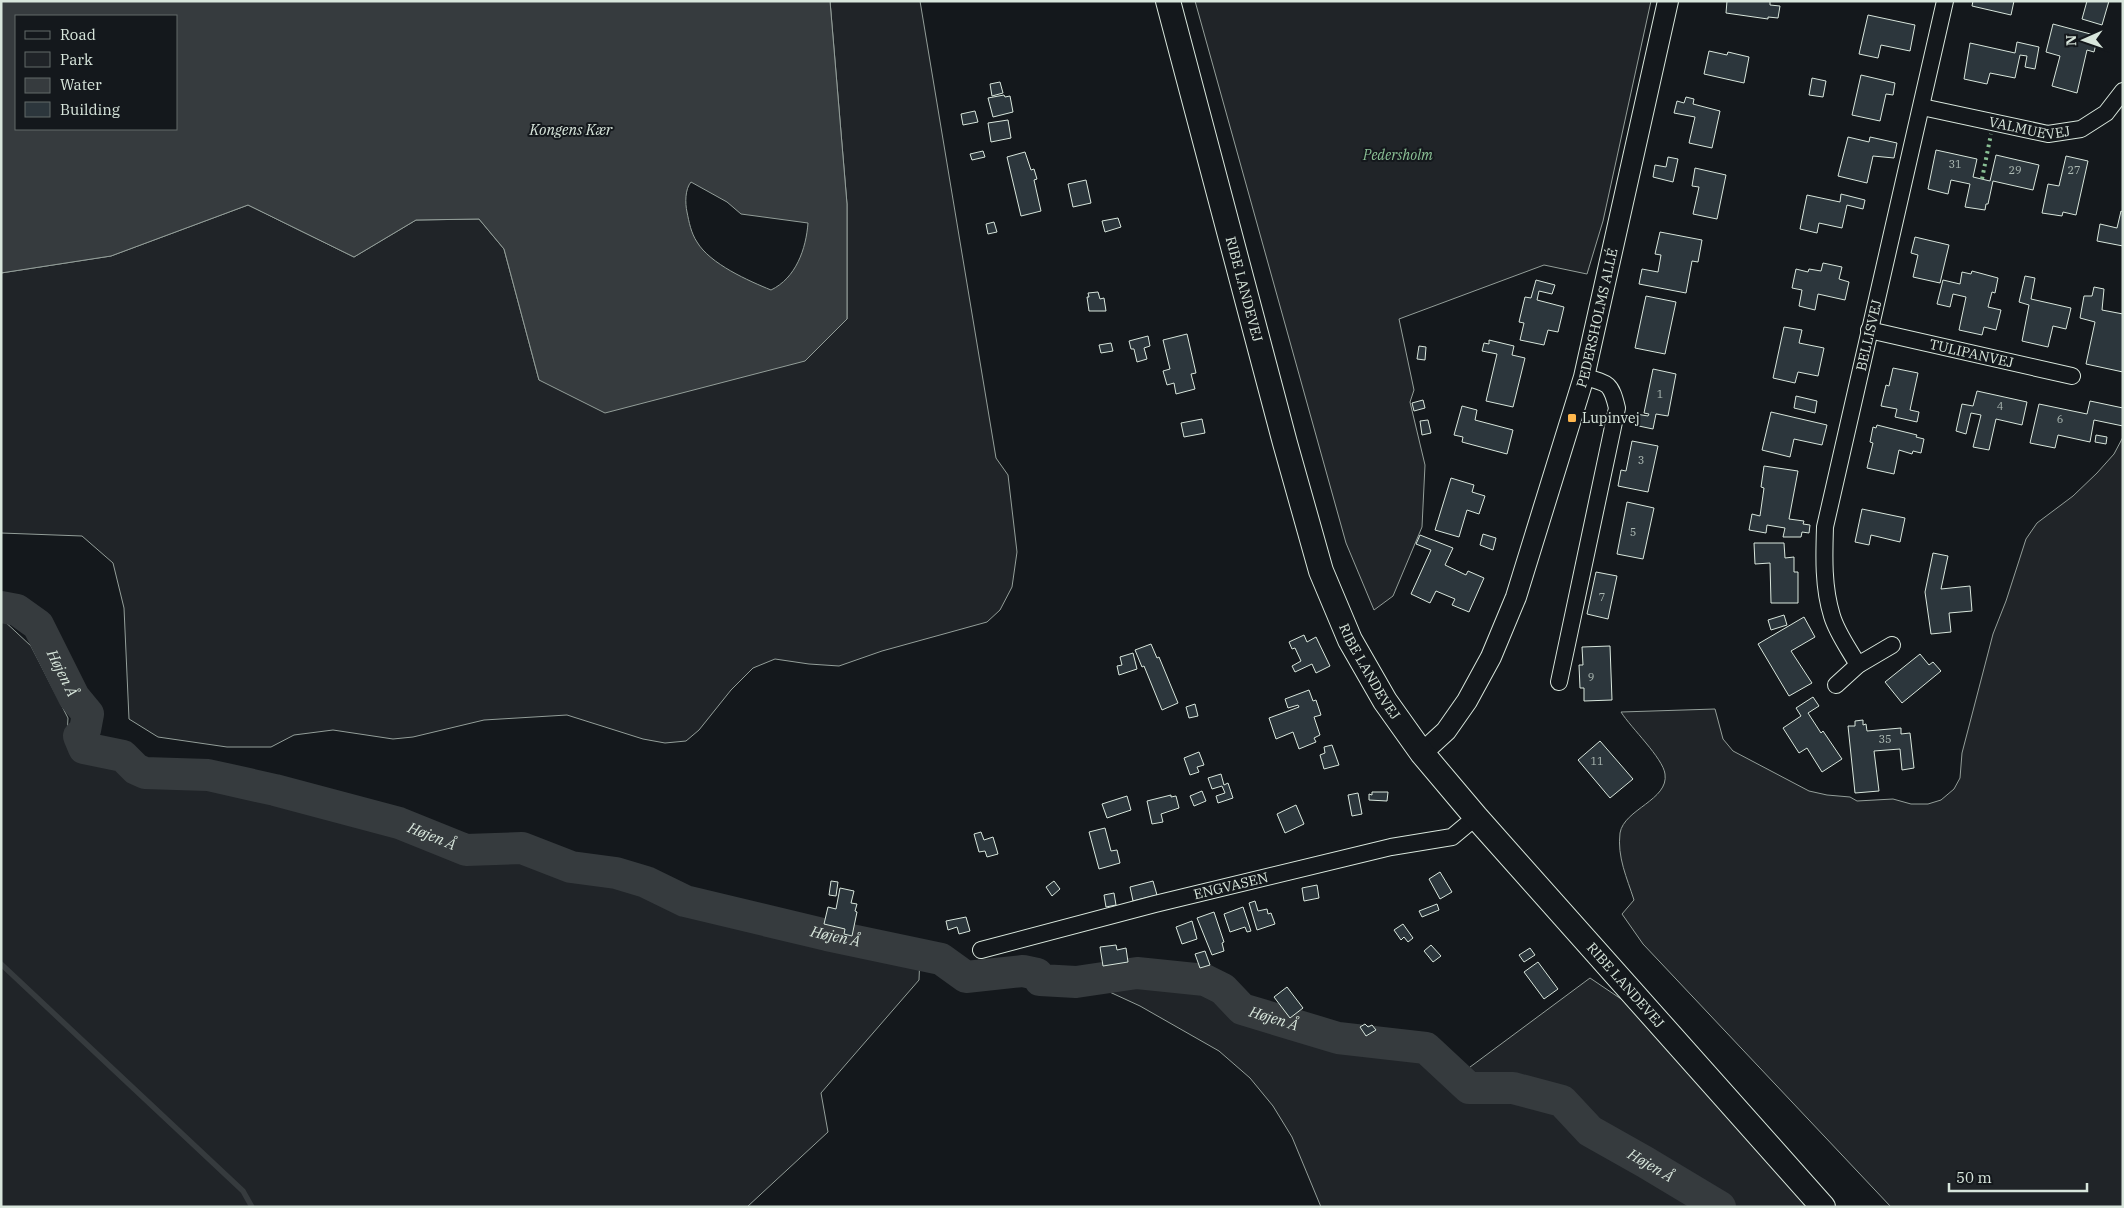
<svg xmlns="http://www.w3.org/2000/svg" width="2124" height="1208" font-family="'IBM Plex Serif',serif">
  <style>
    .green { fill: #202428; stroke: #939e99 }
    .water { fill: #363b3e; stroke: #939e99; fill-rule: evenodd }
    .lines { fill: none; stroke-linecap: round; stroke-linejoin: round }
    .stream { stroke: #363b3e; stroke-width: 5.5 }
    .river { stroke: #363b3e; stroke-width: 32 }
    .building { fill: #2c363c; stroke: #d8e6dc }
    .minor-casing { stroke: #d8e6dc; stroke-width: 18 }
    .tertiary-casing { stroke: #d8e6dc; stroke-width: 22 }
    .secondary-casing { stroke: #d8e6dc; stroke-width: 26 }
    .minor { stroke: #14181c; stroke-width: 16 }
    .tertiary { stroke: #14181c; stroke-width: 20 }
    .secondary { stroke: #14181c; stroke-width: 24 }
    .hedge { stroke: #8ac095; stroke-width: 4; stroke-dasharray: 2.5 4; stroke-linecap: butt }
    .poi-dot { fill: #ffb74d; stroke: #14181c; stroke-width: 2 }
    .labels { text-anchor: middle; stroke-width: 4; stroke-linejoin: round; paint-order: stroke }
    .number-label { font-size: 11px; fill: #adbab4 }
    .street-label { font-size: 14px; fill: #d8e6dc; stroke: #14181c }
    .park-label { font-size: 14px; font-style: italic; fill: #8ac095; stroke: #14181c }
    .poi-label { font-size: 14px; fill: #d8e6dc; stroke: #14181c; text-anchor: start }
    .water-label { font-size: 15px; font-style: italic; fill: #d8e6dc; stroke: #14181c }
  </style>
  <rect width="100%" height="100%" fill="#14181c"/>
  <g class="green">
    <path d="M830,1H920L996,458L1008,475L1017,552L1012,587L1000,610L987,622L882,651L839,666L809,664L775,659L753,668L731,690L699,730L686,741L665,743L643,739L567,715L484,720L413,737L393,739L333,730L294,735L271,747H227L158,737L129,719L124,608L113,563L82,536L1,533V273L111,256L248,205L354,257L416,220L479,219L504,249L539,380L847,319V204Z"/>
    <path d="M1195,1H1651L1603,221L1587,274L1544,265L1399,319L1414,390L1410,402L1425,465L1422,527L1393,596L1374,610L1346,543Z"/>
    <path d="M2123,437V1207H1891L1643,944L1622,914L1634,900C1627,878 1617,857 1620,833C1624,809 1669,800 1665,774C1663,758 1631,728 1621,712L1715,709L1723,739L1733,751L1809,791L1827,795L1850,797L1857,801L1893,799L1911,804H1928L1941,800L1954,789L1960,778L1962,753L1993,634L2006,601L2026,539L2037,523L2073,496L2097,473L2114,454Z"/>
    <path d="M1,618L31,646L68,718L67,735L83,753L123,756L136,769L145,773L208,775L275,790L399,823L466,850L522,848L571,867L616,873L646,882L685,901L827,935L920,954L919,980L821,1093L828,1132L747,1207H1Z"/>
    <path d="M1147,967L1189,969L1265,1010L1288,1018L1365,1037L1427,1043L1462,1073L1590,978L1627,1003L1807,1207H1321L1292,1137L1273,1106L1250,1078L1219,1051L1140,1006L1101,988Z"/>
  </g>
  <path class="water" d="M1,1H830L847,204V319L805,361L605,413L539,380L504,249L479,219L416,220L354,257L248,205L111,256L1,273ZM16,16H176V129H16ZM691,182L727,202L741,214L808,223C806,249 796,278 771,290C749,281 710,264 697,242C691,233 689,222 687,212C685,203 685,189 691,182Z"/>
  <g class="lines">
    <path class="stream" d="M1,964L243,1191L252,1207"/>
    <path class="river" id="s1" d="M1,607L17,610L38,625L74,697L88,714L85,730L79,736L84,748L123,756L136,769L145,773L208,775L275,790L399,823L466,850L522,848L571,867L616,873L646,882L685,901L827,935L941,959L966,977L1023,971L1037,974L1040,980L1076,982L1137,973L1205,980L1223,989L1242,1009L1338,1038L1426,1048L1469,1088H1513L1562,1101L1590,1131L1645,1162L1720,1207"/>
  </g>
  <g class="building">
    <path d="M1727,1H1770V5L1780,6L1778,18L1768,17V19L1726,13Z"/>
    <path d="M1973,1H2014L2011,15L1972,6Z"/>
    <path d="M2087,1H2109L2102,25L2082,19Z"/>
    <path d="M1868,15L1915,25L1910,51L1881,45L1878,58L1859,54Z"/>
    <path d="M2053,24L2098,36L2094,52L2087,50L2077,93L2052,86L2060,56L2046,52Z"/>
    <path d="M2017,42L2039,47L2035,69L2025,67L2027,56L2020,55L2015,78L1990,73L1987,84L1964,79L1970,43L2015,53Z"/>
    <path d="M1709,51L1727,55L1728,52L1749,57L1744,83L1704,74Z"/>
    <path d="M1861,75L1895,83L1893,95L1886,94L1880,121L1852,115Z"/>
    <path d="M1812,78L1826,81L1823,97L1809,95Z"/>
    <path d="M1000,82L1003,93L992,96L990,84Z"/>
    <path d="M1004,95L1005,97L1010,96L1013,112L993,117L988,98Z"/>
    <path d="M1686,97L1694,99L1693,104L1720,111L1712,148L1689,143L1695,117L1674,113L1677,101L1684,103Z"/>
    <path d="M975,111L978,122L963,125L961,114Z"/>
    <path d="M1008,120L1011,138L991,142L988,123Z"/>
    <path d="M1848,137L1869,142L1870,137L1897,143L1894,158L1873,156L1867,183L1838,176Z"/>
    <path d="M1936,150L1977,159L1973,177L1990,181L1996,155L2039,165L2033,190L1993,181L1988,204H1986L1985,210L1965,207L1970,184L1951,180L1948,194L1928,189Z"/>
    <path d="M983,151L985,157L972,160L970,154Z"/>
    <path d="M1025,152L1031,170L1034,169L1037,179L1034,180L1041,211L1021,216L1007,157Z"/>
    <path d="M2066,156L2088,161L2076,215L2063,212L2062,216L2042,213L2048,184L2059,186Z"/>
    <path d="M1668,157L1678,159L1673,182L1653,177L1655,165L1666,167Z"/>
    <path d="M1695,168L1726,175L1717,219L1693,214L1699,187L1692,186Z"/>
    <path d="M1086,180L1091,203L1073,207L1068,184Z"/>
    <path d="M1841,194L1865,200L1863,209L1847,205L1842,228L1819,223L1817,233L1800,229L1807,195L1840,202Z"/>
    <path d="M2121,211L2123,212V246L2097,241L2100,224L2117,228Z"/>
    <path d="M1118,218L1121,227L1105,232L1102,221Z"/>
    <path d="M994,222L997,232L988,234L986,224Z"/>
    <path d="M1660,232L1702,240L1698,262L1692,261L1686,293L1639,284L1642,269L1658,272L1661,255L1655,254Z"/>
    <path d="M1915,237L1949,245L1940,283L1913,277L1918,255L1911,253Z"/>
    <path d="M1823,263L1842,267L1839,279L1849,282L1845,300L1818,294L1815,310L1799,306L1802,290L1792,288L1796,269L1808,272L1809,269L1821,271Z"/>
    <path d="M1972,271L1998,278L1995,293L1992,292L1988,307L2001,310L1996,330L1984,327L1982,335L1959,330L1966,297L1953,294L1950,307L1937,304L1943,280L1960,284L1962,272L1971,274Z"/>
    <path d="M2025,276L2035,278L2031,299L2071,308L2066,329L2053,326L2048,347L2022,341L2029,305L2019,302Z"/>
    <path d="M1536,280L1555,285L1552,294L1539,291L1537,300L1564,307L1558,332L1548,330L1544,345L1520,340L1524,323L1519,322L1525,297L1531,298Z"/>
    <path d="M2094,287L2104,289L2102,310L2123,314V372L2086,364L2095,322L2080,318L2084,296H2092Z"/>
    <path d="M1098,292L1100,299L1104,298L1106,311H1089L1087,297H1089L1088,293Z"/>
    <path d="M1646,296L1676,302L1665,354L1635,348Z"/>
    <path d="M1784,327L1802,330L1799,343L1824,348L1818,376L1798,372L1795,383L1773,378Z"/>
    <path d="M1187,334L1196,373L1191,374L1195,389L1176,394L1174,383L1167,385L1163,371L1170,369L1163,340Z"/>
    <path d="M1148,336L1150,346L1144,348L1147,359L1137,362L1134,349H1131L1129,341Z"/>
    <path d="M1489,340L1514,346L1512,355L1525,358L1513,407L1486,401L1497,354L1482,351L1484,343L1489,344Z"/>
    <path d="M1111,343L1113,351L1101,353L1099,345Z"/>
    <path d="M1419,346L1426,347L1425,360L1417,359Z"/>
    <path d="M1893,368L1918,373L1910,410L1919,412L1917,422L1895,417L1897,409L1881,406L1886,385L1889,386Z"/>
    <path d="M1653,369L1676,374L1668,416L1656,414L1653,429L1634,425L1636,414L1648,416L1649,414L1644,413Z"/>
    <path d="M1977,391L2027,402L2022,425L1996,419L1989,450L1973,447L1981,415L1971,413L1966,434L1956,431L1962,404L1973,406Z"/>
    <path d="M1796,396L1817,401L1815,413L1794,408Z"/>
    <path d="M1423,400L1425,408L1414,411L1412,403Z"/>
    <path d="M2090,401L2123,408V426L2094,420L2090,442L2058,435L2055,448L2030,443L2039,404L2087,414Z"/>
    <path d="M1462,406L1477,410L1475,420L1513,430L1507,454L1462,442L1463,437L1454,435Z"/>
    <path d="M1771,412L1827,425L1822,445L1794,439L1790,457L1762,450Z"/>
    <path d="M1202,419L1205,433L1184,437L1181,423Z"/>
    <path d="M1428,420L1431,433L1422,435L1420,421Z"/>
    <path d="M1877,425L1917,435L1916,437L1924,439L1921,453L1913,451L1912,454L1899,450L1894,474L1867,468L1873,443L1870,442L1873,427L1876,428Z"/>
    <path d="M2096,435L2107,437L2106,444L2095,442Z"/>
    <path d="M1632,441L1658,446L1648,492L1618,486L1621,470L1626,471Z"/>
    <path d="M1764,466L1798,471L1789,519L1804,521L1803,524L1810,525L1809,533L1802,532L1801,537H1783L1785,528L1767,525L1766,533L1749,530L1752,514L1760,516L1764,488L1761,487Z"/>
    <path d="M1451,478L1474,485L1472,492L1485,496L1479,514L1467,510L1459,537L1435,530Z"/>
    <path d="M1627,502L1654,508L1643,559L1617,554Z"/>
    <path d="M1862,509L1905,518L1900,542L1871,535L1869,545L1855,542Z"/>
    <path d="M1483,534L1496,538L1493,550L1480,545Z"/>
    <path d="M1420,535L1453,548L1445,565L1466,575L1468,571L1484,578L1469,612L1452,605L1455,599L1436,591L1430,603L1411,594L1431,550L1416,544Z"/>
    <path d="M1754,543H1784L1785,558L1794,557V572H1798V603H1771L1770,563L1755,564Z"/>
    <path d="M1933,553L1948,556L1941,589L1970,586L1972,611L1949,613L1951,632L1931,634L1925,592Z"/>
    <path d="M1596,572L1617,576L1608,619L1587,614Z"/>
    <path d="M1784,615L1787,625L1771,630L1768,620Z"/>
    <path d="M1804,617L1815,637L1791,651L1812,683L1789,696L1758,644Z"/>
    <path d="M1304,635L1307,642L1316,637L1330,666L1316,673L1312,664L1295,672L1292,666L1301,661L1295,648L1292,649L1289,642Z"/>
    <path d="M1151,644L1157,658L1159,657L1178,703L1162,710L1144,666L1142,667L1135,650Z"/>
    <path d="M1610,646L1612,700L1584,701V688H1580L1579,665H1583L1582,647Z"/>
    <path d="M1133,653L1137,669L1119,675L1117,666L1122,665L1120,657Z"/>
    <path d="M1920,654L1929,665L1933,662L1941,671L1902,703L1885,682Z"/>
    <path d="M1309,690L1313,701L1316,700L1321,715L1314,717L1320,735L1314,738L1316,742L1299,749L1293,732L1276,739L1269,718L1299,707L1298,705L1288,708L1285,699Z"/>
    <path d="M1813,697L1819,706L1808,713L1821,733L1823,731L1842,759L1822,772L1807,748L1799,753L1783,728L1801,716L1796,708Z"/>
    <path d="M1195,704L1198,716L1189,718L1186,707Z"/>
    <path d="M1863,720V725L1866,724L1867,731L1901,728V734L1910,733L1914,768L1902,770L1900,749L1874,751L1879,791L1855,793L1848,726H1855V721Z"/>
    <path d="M1600,741L1633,779L1610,798L1578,760Z"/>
    <path d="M1332,745L1339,765L1324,769L1320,755L1325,753L1324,747Z"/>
    <path d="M1199,752L1204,765L1197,767L1199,772L1190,775L1184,758Z"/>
    <path d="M1221,774L1224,785L1228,783L1233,798L1218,803L1216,796L1225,793L1222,786L1212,789L1208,778Z"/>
    <path d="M1202,791L1206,801L1194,806L1190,796Z"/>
    <path d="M1372,792H1388L1387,801L1369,800V794L1372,795Z"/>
    <path d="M1358,793L1362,814L1352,816L1348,795Z"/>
    <path d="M1171,795V797L1176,796L1179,808L1161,814L1163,822L1152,824L1147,801Z"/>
    <path d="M1127,796L1131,810L1107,818L1102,804Z"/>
    <path d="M1296,805L1304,824L1285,833L1277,814Z"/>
    <path d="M1105,828L1111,851L1117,850L1120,863L1099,869L1089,832Z"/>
    <path d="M981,832L984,840L993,837L998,854L987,857L985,851L979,852L974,834Z"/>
    <path d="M1440,872L1452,892L1440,899L1429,879Z"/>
    <path d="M831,881L838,882L836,896L829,895Z"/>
    <path d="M1054,881L1060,889L1052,896L1046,887Z"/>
    <path d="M1153,881L1157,895L1133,901L1130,887Z"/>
    <path d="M1317,885L1319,898L1304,901L1302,888Z"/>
    <path d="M840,888L854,891L851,903L857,904L855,911L857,912L852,936L844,934L845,929L824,924L828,907L836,909Z"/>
    <path d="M1114,893L1116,905L1106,907L1104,895Z"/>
    <path d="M1255,901L1258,911L1267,909L1268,914L1271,913L1275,924L1257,930L1249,903Z"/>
    <path d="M1437,904L1439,910L1422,917L1419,911Z"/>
    <path d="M1243,907L1251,931L1247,932L1245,927L1230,932L1224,914Z"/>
    <path d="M1214,912L1224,942L1222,943L1224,951L1212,955L1197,918Z"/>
    <path d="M966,917L970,931L959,934L957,927L948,930L946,921Z"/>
    <path d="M1192,921L1197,939L1182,944L1176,927Z"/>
    <path d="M1403,924L1413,938L1408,942L1404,937L1401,940L1394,930Z"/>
    <path d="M1116,945L1117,950L1126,948L1128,962L1103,966L1100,947Z"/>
    <path d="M1431,945L1441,956L1433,962L1424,951Z"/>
    <path d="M1530,948L1535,955L1524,962L1519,955Z"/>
    <path d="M1205,951L1210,965L1200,968L1195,954Z"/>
    <path d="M1538,962L1558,989L1544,999L1524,972Z"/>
    <path d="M1287,987L1303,1008L1290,1018L1274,997Z"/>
    <path d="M1365,1024L1368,1027L1372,1025L1376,1030L1366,1036L1360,1027Z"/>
  </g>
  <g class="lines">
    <defs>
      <g id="minor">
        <path id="s2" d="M1922,107L2048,134L2081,129L2106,113L2123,91"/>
        <path id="s3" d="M1869,330L2072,376"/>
        <path id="s4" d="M1858,665C1849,649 1837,633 1832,616C1823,587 1824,557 1825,527L1945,1"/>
        <path d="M1559,682L1617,408C1611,383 1608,383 1584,377"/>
        <path d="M1836,685L1858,665L1892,645"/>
        <path id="s5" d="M981,950L1155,904L1391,847L1452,837L1476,817"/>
      </g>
      <g id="tertiary">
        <path id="s6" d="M1422,753L1446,731L1467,701L1491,657L1516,597L1584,377L1668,1"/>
      </g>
      <g id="secondary">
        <path id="s7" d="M1168,1L1285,443L1321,571L1350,640L1385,701L1422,753L1476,817L1823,1207"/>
      </g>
    </defs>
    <use href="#minor" class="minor-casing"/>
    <use href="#tertiary" class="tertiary-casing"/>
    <use href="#secondary" class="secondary-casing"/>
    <use href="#minor" class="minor"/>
    <use href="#tertiary" class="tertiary"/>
    <use href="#secondary" class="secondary"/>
    <path class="hedge" d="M1982,179L1991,134"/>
  </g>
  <rect class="poi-dot" x="1567" y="413" width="10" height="10" rx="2.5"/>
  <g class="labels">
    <g class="number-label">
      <text x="1955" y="168">31</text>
      <text x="2015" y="174">29</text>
      <text x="2074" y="174">27</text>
      <text x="1660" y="398">1</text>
      <text x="2000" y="410">4</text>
      <text x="2060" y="423">6</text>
      <text x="1641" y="464">3</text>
      <text x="1633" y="536">5</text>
      <text x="1602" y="601">7</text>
      <text x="1591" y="681">9</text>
      <text x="1885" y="743">35</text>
      <text x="1597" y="765">11</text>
    </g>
    <g class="street-label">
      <text dy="5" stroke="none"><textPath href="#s2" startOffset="110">VALMUEVEJ</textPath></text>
      <text dy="5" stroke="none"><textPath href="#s7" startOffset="298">RIBE LANDEVEJ</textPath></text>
      <text dy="5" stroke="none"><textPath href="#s6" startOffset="475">PEDERSHOLMS ALLÉ</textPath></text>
      <text dy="5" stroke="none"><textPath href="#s4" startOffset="342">BELLISVEJ</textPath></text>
      <text dy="5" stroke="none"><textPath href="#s3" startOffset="105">TULIPANVEJ</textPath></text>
      <text dy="5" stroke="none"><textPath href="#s7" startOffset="702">RIBE LANDEVEJ</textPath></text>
      <text dy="5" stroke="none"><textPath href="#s5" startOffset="258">ENGVASEN</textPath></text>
      <text dy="5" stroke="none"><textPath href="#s7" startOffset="1108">RIBE LANDEVEJ</textPath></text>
    </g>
    <g class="park-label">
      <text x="1398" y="160">Pedersholm</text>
    </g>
    <g class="poi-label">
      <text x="1582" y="423">Lupinvej</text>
    </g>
    <g class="water-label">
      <text x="571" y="135">Kongens Kær</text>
      <text dy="5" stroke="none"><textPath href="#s1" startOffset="96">Højen Å</textPath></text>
      <text dy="5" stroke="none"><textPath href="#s1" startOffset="546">Højen Å</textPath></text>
      <text dy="5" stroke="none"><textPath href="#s1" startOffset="966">Højen Å</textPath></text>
      <text dy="5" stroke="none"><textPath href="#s1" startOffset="1430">Højen Å</textPath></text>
      <text dy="5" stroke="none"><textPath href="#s1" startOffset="1850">Højen Å</textPath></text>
    </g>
  </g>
  <rect width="2124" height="1208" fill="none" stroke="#d8e6dc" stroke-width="5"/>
  <rect x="15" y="15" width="162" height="115" fill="#14181c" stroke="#626a69"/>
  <rect x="25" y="31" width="25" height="8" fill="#14181c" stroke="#626a69"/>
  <text x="60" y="40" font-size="15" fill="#d8e6dc">Road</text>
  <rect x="25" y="52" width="25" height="15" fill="#202428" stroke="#626a69"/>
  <text x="60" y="65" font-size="15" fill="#d8e6dc">Park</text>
  <rect x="25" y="78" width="25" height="15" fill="#363b3e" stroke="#626a69"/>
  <text x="60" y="90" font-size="15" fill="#d8e6dc">Water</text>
  <rect x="25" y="102" width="25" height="15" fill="#2c363c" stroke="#626a69"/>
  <text x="60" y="115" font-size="15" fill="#d8e6dc">Building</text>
  <g transform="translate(2084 40) rotate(268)" stroke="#14181c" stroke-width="4" paint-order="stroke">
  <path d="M0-4L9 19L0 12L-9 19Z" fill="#d8e6dc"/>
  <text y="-8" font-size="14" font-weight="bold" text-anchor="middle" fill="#d8e6dc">N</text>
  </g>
  <path d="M1949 1183v8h138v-8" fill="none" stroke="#d8e6dc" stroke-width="2.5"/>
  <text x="1956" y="1183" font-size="15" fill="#d8e6dc" stroke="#14181c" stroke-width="4" paint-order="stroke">50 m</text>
</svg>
